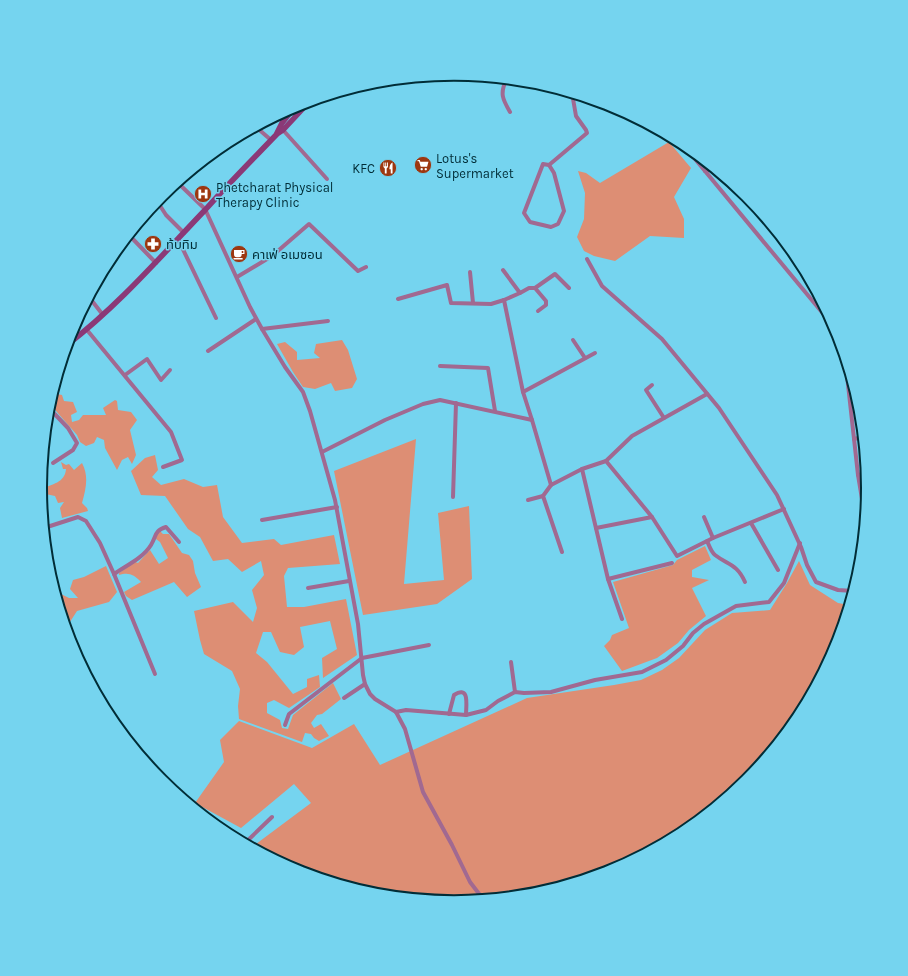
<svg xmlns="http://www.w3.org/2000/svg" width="908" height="976" font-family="Karla,'Noto Sans Thai',sans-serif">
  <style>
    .green { fill: #dd8e74 }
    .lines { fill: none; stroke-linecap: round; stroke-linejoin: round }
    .street { stroke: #a16991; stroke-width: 4 }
    .secondary { stroke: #8b3977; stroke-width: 5.5 }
    .labels { text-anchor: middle; stroke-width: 3; stroke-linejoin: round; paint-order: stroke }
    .poi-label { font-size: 13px; fill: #012d37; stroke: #75d4ef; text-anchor: start }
    .rim { fill: none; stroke: #012d37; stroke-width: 2 }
  </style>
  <rect width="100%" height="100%" fill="#75d4ef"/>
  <g class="green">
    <path d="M669,142L691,168L674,197L684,219V238L650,236L615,261L594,256L584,251L577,237L584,219L585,193L578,171L586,173L600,183Z"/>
    <path d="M342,340L348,350L357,379L352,388L335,391L331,383L315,389L303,387L293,372L277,344L285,342L297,352V360L320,358L314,353L316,344Z"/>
    <path d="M52,393L62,395L64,401L73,402L77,412L71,415L72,422L79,420L83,415H106L103,408L115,400L117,401L118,410L131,412L137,420L130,430L136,455L132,464L128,457L122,460L117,470L105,448L104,440L97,437L94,443L86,446L80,442L77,435L49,403Z"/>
    <path d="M416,439L404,584L444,580L438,513L469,506L472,579L437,604L363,615L334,471Z"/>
    <path d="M155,455L158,470L152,477L161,485L184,479L203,487L217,485L223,517L242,543L274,539L281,545L334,535L340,564L288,568L284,576L287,607H304L346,599L357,655L323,678L322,658L337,649L330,621L300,627L304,647L294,655L280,652L271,632H263L256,653L267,662L293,694L307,687V679L319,675L320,687L289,708L274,700L267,703V713L280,720L282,728L288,729L293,715L333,683L341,699L322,714L317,715L311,723L314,728L321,724L329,736L319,741L314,738L311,734L305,733L302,742L239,719L238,706L240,689L232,671L204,654L200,640L194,611L233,602L253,622L257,608L252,590L264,575L261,561L242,572L228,559L213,561L200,537L188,529L165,496L141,495L131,471L145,458Z"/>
    <path d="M61,462L66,465L69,464L74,470L82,463C89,476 86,489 82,503L87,508L88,511L62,518L60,508L64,502L58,503L55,496L41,493V489C52,484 65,483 66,469H63Z"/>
    <path d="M160,531L163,534H169L182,553L189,555L193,561L195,573L201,587L187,597L174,582L132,600L126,596L124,592L141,582C134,574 128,572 119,575V573L135,562L138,563L150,550L159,564L168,558L160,542L156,539V535Z"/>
    <path d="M705,546L711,560L692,570V577L709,580L692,588L706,616L689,630L678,643L657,658L622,671L604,646L610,640L612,635L629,628L613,582L673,565L677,560Z"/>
    <path d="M799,561L810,585L838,603L849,605L836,647L798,718L747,781L684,832L612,871L535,894L454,902L373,894L304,873L303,866L267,855L252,847L311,803L294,784L241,828L195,803L224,762L220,740L239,721L312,748L354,724L380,765L527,698L614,685L641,680L662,670L679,658L705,630L732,613L770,610L787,583Z"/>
    <path d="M106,566L117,592L109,602L77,611L66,628L56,594H61L69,598H78L70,589L73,580L84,577Z"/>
  </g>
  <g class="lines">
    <g class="street">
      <path d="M507,79C499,93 503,100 510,112"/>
      <path d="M256,127L271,140"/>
      <path d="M283,130L327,179"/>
      <path d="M681,142L835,328"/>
      <path d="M543,164L549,165L554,173L564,211L558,224L551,227L530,222L524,213Z"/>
      <path d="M549,165L587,133L586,130L576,116L572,93"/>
      <path d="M705,171L714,169"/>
      <path d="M177,182L205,209L250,307L262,329L285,367L303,392L310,411L335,500L358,624L363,675L365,684L370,694L375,699L396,712L405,729L423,792L452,845L470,882L483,899"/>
      <path d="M157,201L166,215L184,233"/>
      <path d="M129,235L156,263"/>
      <path d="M178,239L216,318"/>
      <path d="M587,259L602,286L662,339L719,408L777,495L801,547L807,565L816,582L838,590L853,591"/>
      <path d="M503,270L520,293"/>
      <path d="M470,272L473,303"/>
      <path d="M237,277L272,256L309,224L358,271L366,267"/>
      <path d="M535,288L546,301V305L538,311"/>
      <path d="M89,297L103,315"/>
      <path d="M398,299L447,285L451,303L491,304L504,300L520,293L529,288H535L555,274L569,288"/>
      <path d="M504,300L523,392L532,420L551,485L582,469L608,579L622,619"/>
      <path d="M262,329L328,321"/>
      <path d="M87,330L171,432L182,460L163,467"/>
      <path d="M573,340L585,358"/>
      <path d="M208,351L256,319"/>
      <path d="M845,357L858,475L865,517"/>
      <path d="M440,366L488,368L495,411"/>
      <path d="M125,375L147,359L161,380L170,370"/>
      <path d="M652,385L646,390L664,418"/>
      <path d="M523,392L595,353"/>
      <path d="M48,407L68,428L77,443L73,450L53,463"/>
      <path d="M854,439L863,437"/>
      <path d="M322,452L385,420L423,404L440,400L532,420"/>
      <path d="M606,461L632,436L707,394"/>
      <path d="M582,469L606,461L652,517L677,556L713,538L784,509"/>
      <path d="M858,475L867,474"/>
      <path d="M551,485L543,496L562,552"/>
      <path d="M453,497L456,403"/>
      <path d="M528,500L543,496"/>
      <path d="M704,517L713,538"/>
      <path d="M262,520L337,507"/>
      <path d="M751,523L778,570"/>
      <path d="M44,528L78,517L86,521L100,543L114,574L155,674"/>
      <path d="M596,528L652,517"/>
      <path d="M707,541C709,545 711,552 715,555C728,565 737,564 745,582"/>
      <path d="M114,574C127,565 143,558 151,545C157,535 154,531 166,527L179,542"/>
      <path d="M608,579L672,563"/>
      <path d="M308,588L349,581"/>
      <path d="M511,662L515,692"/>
      <path d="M344,698L365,684"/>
      <path d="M396,712L406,710L466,715L486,710L498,701L515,692L524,693L551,692L595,680L642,672L666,660L683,646L693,633L704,624L736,606L769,602L784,583L800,543"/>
      <path d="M449,714L454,695C470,685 466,705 466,715"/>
      <path d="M285,725L289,714L362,658L429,645"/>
      <path d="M213,823H214"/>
      <path d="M245,843L272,817"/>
    </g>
    <g class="secondary">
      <path d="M277,133L282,123L296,105"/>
      <path d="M67,345C119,305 161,256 206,209C229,183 253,159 277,134L283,130L310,101"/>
    </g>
  </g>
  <defs>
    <symbol id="supermarket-disc" viewBox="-11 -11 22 22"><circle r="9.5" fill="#9d3710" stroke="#75d4ef"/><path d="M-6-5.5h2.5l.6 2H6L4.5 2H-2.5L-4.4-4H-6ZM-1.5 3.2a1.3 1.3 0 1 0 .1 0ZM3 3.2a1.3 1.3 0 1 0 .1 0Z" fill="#fff"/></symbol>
    <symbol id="restaurant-disc" viewBox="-11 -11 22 22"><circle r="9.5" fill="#9d3710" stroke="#75d4ef"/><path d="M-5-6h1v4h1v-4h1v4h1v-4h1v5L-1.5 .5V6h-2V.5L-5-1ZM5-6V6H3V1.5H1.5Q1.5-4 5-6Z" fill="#fff"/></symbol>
    <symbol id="hospital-disc" viewBox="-11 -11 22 22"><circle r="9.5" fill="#9d3710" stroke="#75d4ef"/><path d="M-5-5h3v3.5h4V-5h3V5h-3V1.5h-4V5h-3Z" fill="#fff"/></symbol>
    <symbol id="pharmacy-disc" viewBox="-11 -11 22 22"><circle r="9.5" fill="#9d3710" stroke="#75d4ef"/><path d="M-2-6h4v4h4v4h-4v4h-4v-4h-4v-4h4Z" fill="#fff"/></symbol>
    <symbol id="cafe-disc" viewBox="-11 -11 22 22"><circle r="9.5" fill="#9d3710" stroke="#75d4ef"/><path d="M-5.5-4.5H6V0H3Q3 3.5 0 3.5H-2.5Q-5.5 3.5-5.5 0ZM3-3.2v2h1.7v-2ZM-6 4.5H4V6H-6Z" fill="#fff"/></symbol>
  </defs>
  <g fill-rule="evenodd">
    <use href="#supermarket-disc" x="413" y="155" width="20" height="20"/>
    <use href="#restaurant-disc" x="378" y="158" width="20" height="20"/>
    <use href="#hospital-disc" x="193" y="184" width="20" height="20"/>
    <use href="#pharmacy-disc" x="143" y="234" width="20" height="20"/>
    <use href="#cafe-disc" x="229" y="244" width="20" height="20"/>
  </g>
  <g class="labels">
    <g class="poi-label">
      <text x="436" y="163">Lotus's<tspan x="436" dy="15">Supermarket</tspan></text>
      <text x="375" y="173" text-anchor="end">KFC</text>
      <text x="216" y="192">Phetcharat Physical<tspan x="216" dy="15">Therapy Clinic</tspan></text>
      <text x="166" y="249">ท้บทิม</text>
      <text x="252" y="259">คาเฟ่ อเมซอน</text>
    </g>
  </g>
  <path d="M0 0H908V976H0ZM47 488a407 407 0 1 1 814 0a407 407 0 1 1-814 0Z" fill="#75d4ef" fill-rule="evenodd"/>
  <path class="rim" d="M47 488a407 407 0 1 1 814 0a407 407 0 1 1-814 0Z"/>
</svg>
